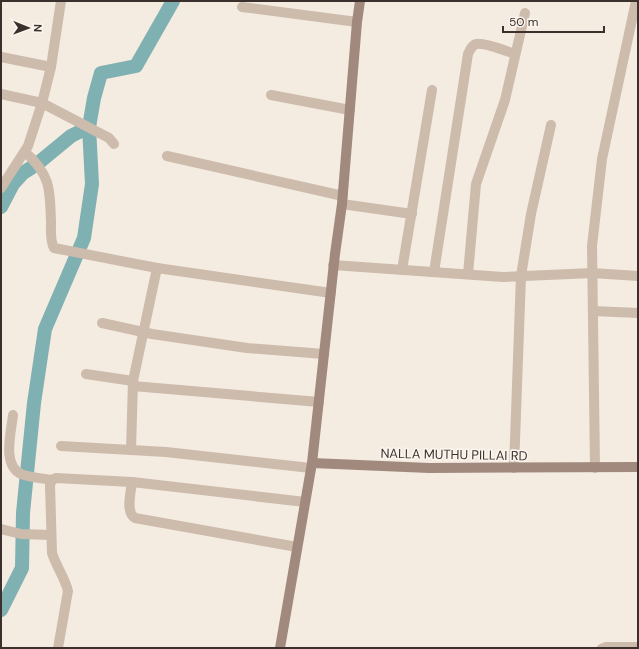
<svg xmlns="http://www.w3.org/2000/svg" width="639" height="649" font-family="'DM Sans',sans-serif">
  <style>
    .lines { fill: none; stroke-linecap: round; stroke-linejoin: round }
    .canal { stroke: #7fb0b2; stroke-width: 14 }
    .lane { stroke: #cdbbac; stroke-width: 8 }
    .street { stroke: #cdbbac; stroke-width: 10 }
    .secondary { stroke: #a18a7d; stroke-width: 10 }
    .labels { text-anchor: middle; stroke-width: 3.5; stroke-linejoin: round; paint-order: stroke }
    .street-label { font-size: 13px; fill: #3b302b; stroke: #fbf5ee }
  </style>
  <rect width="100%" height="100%" fill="#f4ebe1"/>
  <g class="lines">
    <g class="canal">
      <path d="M1,207L13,184L23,173L37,164L71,136L89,127L94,98L101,73L136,66L173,1"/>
      <path d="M1,610L22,568L23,513L34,403L45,329L84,238L92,184L89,127"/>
    </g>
    <path class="lane" d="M601,648L606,646H638"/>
    <g class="street">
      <path d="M242,7L357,22"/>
      <path d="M1,57L51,67"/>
      <path d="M1,94L42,103L51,67L61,1"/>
      <path d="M271,95L350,110"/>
      <path d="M25,152C51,175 50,190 51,223C51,231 50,241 54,248L157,268"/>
      <path d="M167,156L343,196"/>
      <path d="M1,188L28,146L42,103L109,138L114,144"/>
      <path d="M342,204L412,214"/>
      <path d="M333,265L503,277L592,273L638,276"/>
      <path d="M402,270L432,90"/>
      <path d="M434,272L468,54C470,50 471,46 476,44C484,42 506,51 515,54"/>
      <path d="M468,274L476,184L505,100L525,13"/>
      <path d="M593,311L638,313"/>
      <path d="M102,323L152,334L247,348L324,354"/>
      <path d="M86,374L133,381"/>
      <path d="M133,386L319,402"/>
      <path d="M13,415C11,433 2,465 21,474C30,478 43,478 52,480"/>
      <path d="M61,446L166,452L311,468"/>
      <path d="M131,450L133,381L157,268L331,293"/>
      <path d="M514,468L521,276L531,214L551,125"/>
      <path d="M595,468L592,246L602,159L636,1"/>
      <path d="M132,482C131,492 125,512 135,518L297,547"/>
      <path d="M1,529L21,534L51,535"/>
      <path d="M58,648L68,591C65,578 56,566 52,553L50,485L52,480L56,478L132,482L305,502"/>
    </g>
    <g class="secondary">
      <path d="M312,463L429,468L638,467"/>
      <path d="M280,648L312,463L335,254L342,204L357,22L360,1"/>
    </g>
  </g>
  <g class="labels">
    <g class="street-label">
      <text transform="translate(454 454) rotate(1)" y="5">NALLA MUTHU PILLAI RD</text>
    </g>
  </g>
  <rect width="639" height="649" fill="none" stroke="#3b302b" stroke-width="4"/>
  <g transform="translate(28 28) rotate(91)" stroke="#fbf5ee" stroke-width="3" paint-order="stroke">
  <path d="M0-3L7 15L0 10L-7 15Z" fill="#3b302b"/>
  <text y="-6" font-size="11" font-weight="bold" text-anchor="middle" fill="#3b302b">N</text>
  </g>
  <path d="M503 26v6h101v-6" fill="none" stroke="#3b302b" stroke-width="2"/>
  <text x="509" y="26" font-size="12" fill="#3b302b" stroke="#fbf5ee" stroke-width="3" paint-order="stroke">50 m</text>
</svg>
